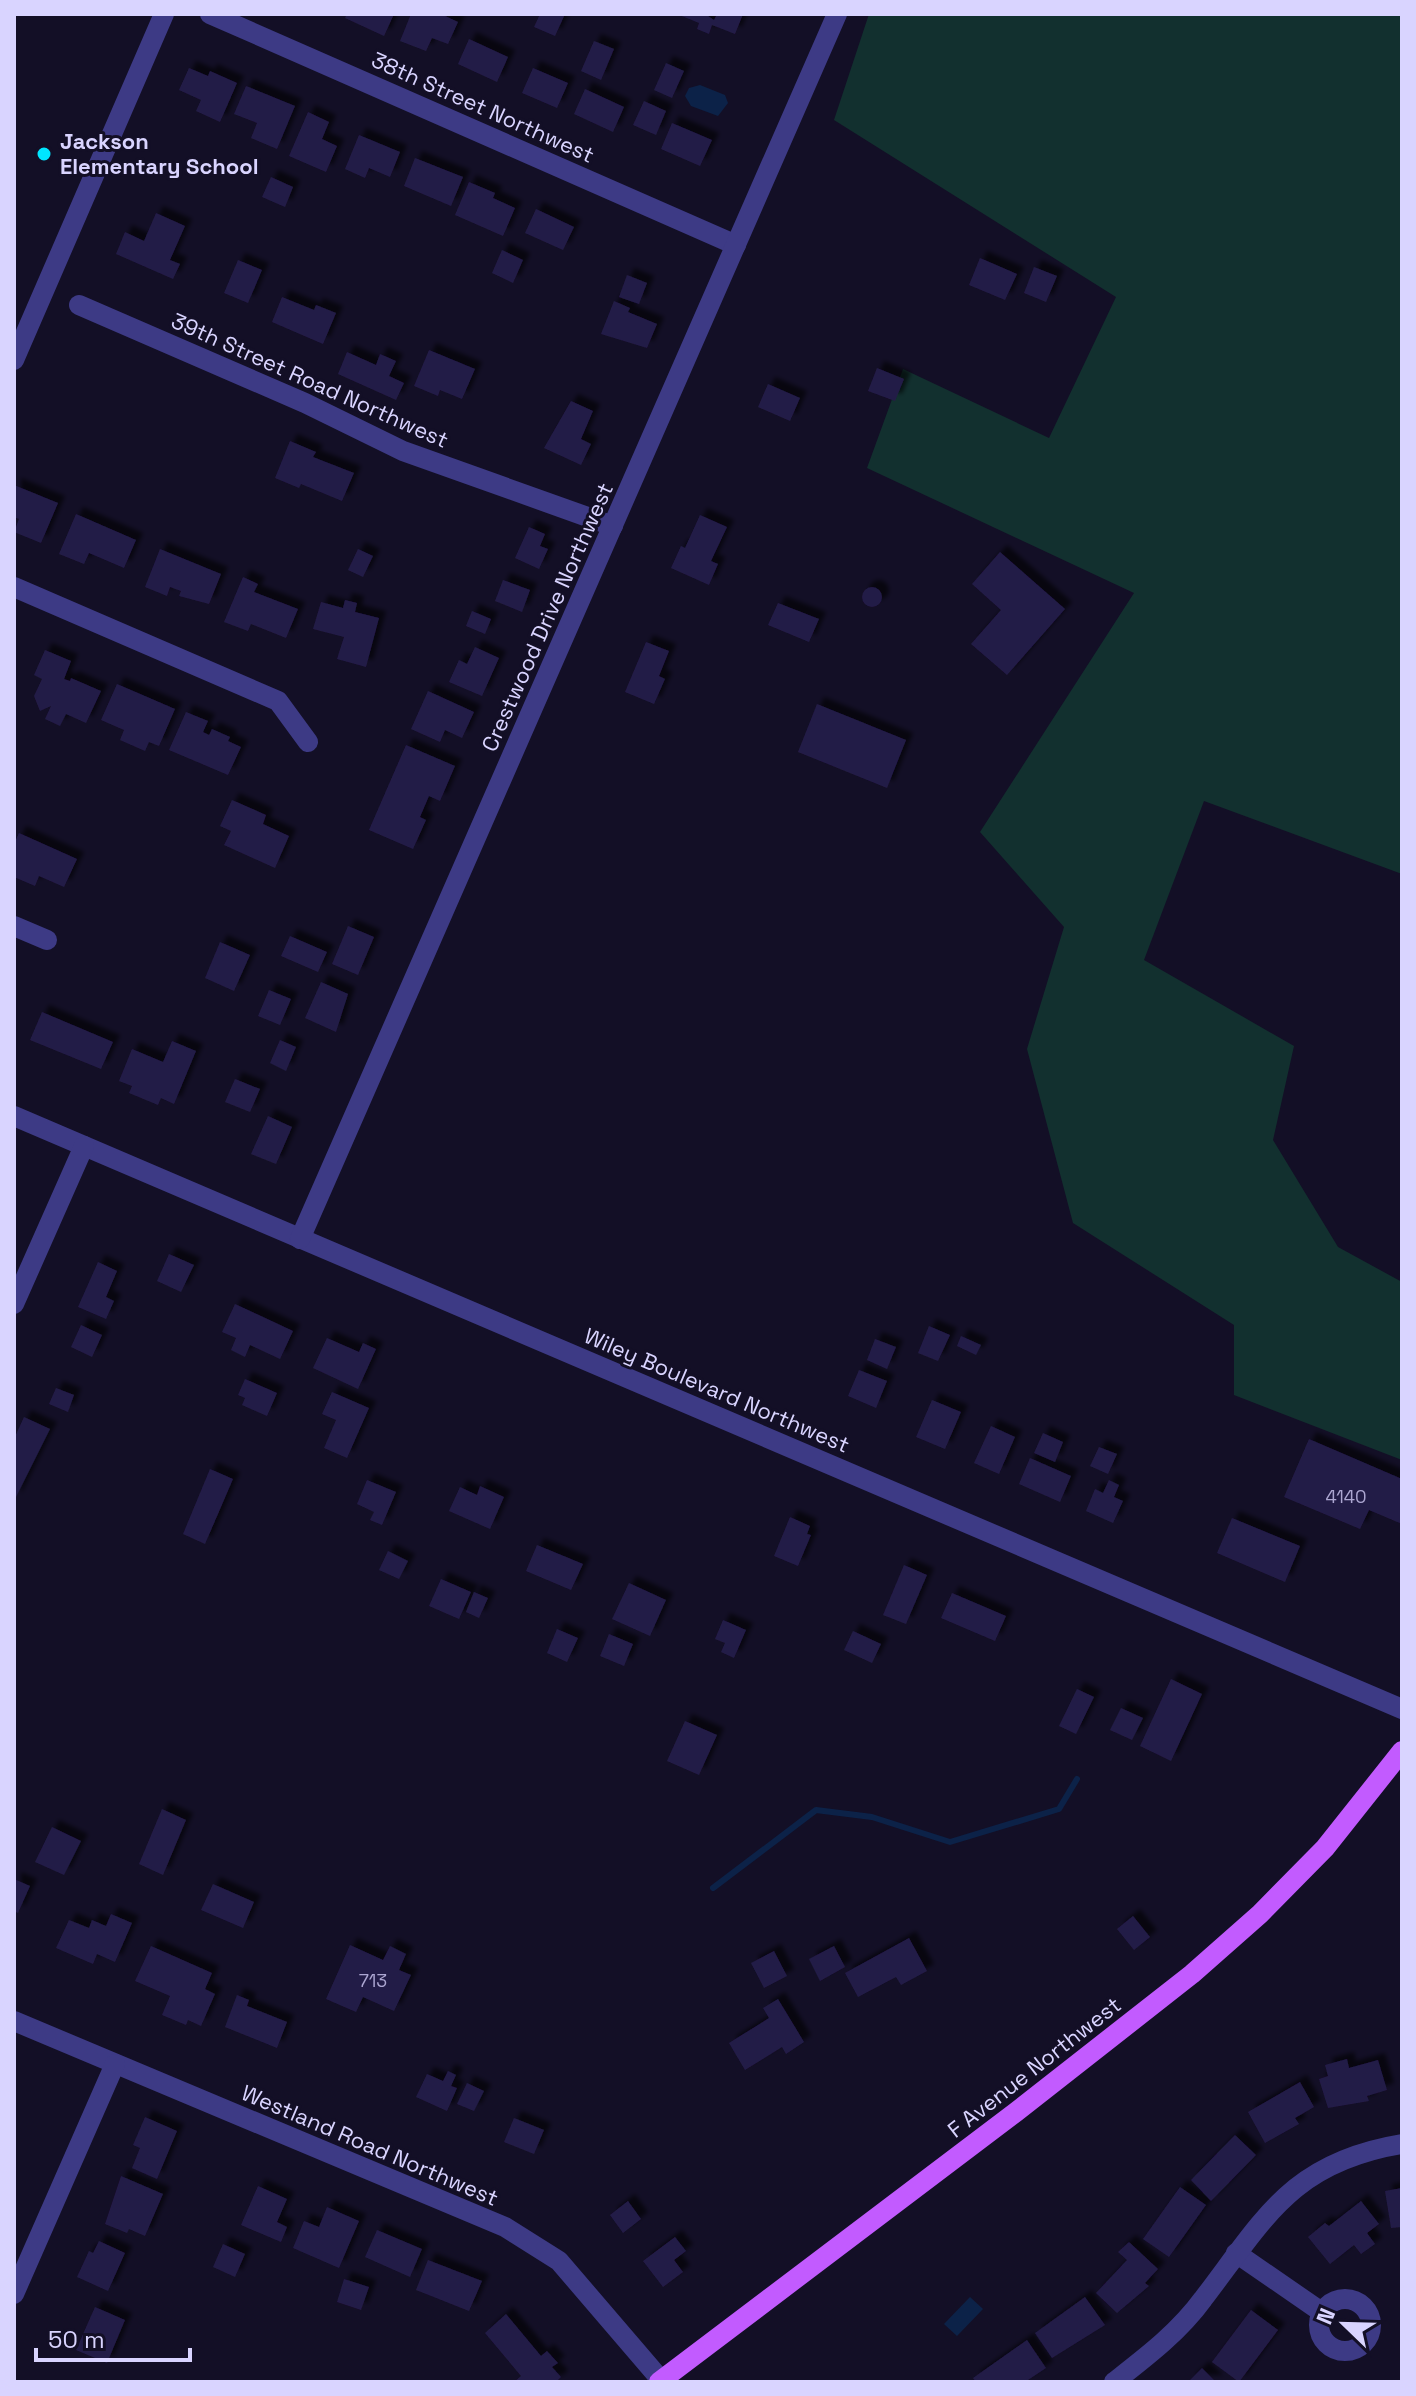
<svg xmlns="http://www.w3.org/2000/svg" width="1416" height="2396" font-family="'Space Grotesk',sans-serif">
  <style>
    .green { fill: #12302f }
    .water { fill: #0c2248 }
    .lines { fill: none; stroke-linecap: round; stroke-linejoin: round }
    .stream { stroke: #0c2248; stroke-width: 6 }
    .building { fill: #241b47; filter: url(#shadow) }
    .minor { stroke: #3d3a85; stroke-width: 20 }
    .major { stroke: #c25bff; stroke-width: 20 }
    .poi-dot { fill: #00e5ff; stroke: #130f26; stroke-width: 3 }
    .labels { text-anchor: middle; stroke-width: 6; stroke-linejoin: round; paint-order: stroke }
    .number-label { font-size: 18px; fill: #aca6d1 }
    .street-label { font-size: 22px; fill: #d9d4ff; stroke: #130f26 }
    .poi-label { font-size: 22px; font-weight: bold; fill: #d9d4ff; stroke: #130f26; text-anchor: start }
  </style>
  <defs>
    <filter id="shadow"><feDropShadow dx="7" dy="-7" stdDeviation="2" flood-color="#0009"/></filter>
  </defs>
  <rect width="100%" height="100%" fill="#130f26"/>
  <path class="green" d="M869,14H1402V874L1204,801L1144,960L1294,1046L1273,1140L1338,1247L1402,1282V1460L1234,1395V1325L1073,1223L1027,1049L1064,927L980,832L1134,593L867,468L903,369L1049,438L1116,297L834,120Z"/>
  <g class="water">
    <path d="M700,85L725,95L728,103L718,116L691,106L685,96L689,88Z"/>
    <path d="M970,2297L983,2309L957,2336L944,2324Z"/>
  </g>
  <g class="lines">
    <path class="stream" d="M713,1888L816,1810L872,1817L950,1842L1059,1809L1077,1779"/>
  </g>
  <g class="building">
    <path d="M347,14H394L384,36L345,18Z"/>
    <path d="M411,14H441L458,22L448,44L432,38L426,51L400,41Z"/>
    <path d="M540,14H565L555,36L534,27Z"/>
    <path d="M677,14H705L714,20L717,14H743L735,34L712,25L709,34L697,29L699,23Z"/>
    <path d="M469,39L508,57L497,82L458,64Z"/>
    <path d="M594,41L614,49L601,80L581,71Z"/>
    <path d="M666,63L684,71L672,98L654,90Z"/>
    <path d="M189,68L208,76L210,71L237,83L220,122L196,111L201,100L179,90Z"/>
    <path d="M533,68L568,83L557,108L522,93Z"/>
    <path d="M246,86L295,106L277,149L251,138L257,123L234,114Z"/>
    <path d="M585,89L624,107L613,132L574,114Z"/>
    <path d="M644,101L666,111L656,135L633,125Z"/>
    <path d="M308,112L329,122L322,139L337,146L326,172L289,156Z"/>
    <path d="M672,123L712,140L700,166L661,149Z"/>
    <path d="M359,135L400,152L390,177L369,168L365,178L345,169Z"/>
    <path d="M415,158L463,177L451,206L404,186Z"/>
    <path d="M271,177L293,187L285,207L262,197Z"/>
    <path d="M469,182L495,193L493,198L515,208L503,236L455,215Z"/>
    <path d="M536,209L574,227L563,250L525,233Z"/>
    <path d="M156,213L185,226L170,260L180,264L173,279L116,254L125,232L144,241Z"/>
    <path d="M502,250L523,260L513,283L492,273Z"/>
    <path d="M980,258L1017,274L1005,300L969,285Z"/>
    <path d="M238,260L262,270L248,303L224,293Z"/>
    <path d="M1034,267L1057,276L1046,302L1024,293Z"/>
    <path d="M627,275L647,283L639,304L619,297Z"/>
    <path d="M282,297L314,310L316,305L336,313L323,344L272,322Z"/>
    <path d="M614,301L630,308L628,312L657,324L647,348L601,334Z"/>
    <path d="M429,350L475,369L462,399L440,390L438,396L414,386Z"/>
    <path d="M347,352L376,365L380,354L396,361L389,376L404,383L396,400L338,374Z"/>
    <path d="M877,368L904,379L895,401L868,391Z"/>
    <path d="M768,384L800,398L790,421L758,407Z"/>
    <path d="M571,401L593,411L581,439L591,444L581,465L544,448Z"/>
    <path d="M290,441L316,452L313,457L354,473L342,501L301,484L299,488L275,478Z"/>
    <path d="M14,485L58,503L41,543L14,532L19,519L14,517Z"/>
    <path d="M76,514L136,540L124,568L89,553L84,564L59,554Z"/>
    <path d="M700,515L727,527L711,561L718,564L709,585L671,568L681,546L685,548Z"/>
    <path d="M529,527L545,534L540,546L548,549L539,569L515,558Z"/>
    <path d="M160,549L221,574L209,604L179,596L181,591L170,587L167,596L145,587Z"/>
    <path d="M358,549L373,556L363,577L348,570Z"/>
    <path d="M1000,552L1065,609L1007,675L971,644L1001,610L972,584Z"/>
    <path d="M243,577L258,584L254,592L298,609L286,638L251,624L248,631L224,622Z"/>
    <path d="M503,580L530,590L522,612L495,601Z"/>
    <circle cx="872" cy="597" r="10"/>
    <path d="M345,600L357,603L355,612L379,618L366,667L337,659L344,637L313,629L321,602L343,608Z"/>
    <path d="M778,603L819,619L809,642L768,625Z"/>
    <path d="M472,611L491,619L485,634L466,626Z"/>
    <path d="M646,642L669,651L659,676L665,679L654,704L625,692Z"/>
    <path d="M475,647L499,658L482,696L449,682L459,660L467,664Z"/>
    <path d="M45,650L71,661L64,679L70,681L71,678L101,691L86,723L66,714L60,726L45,719L51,706L40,711L34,696L42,679L34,675Z"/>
    <path d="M117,684L175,709L159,746L149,742L145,751L120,740L124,730L101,720Z"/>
    <path d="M428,691L474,712L462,738L445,730L440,742L411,729Z"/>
    <path d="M817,704L906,740L887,788L798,752Z"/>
    <path d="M186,712L208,721L203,732L209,735L212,729L230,737L228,741L241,747L228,775L169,750Z"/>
    <path d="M406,745L455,766L440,801L429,796L420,817L426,820L413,849L369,830Z"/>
    <path d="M232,800L266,815L263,824L289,836L275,868L224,845L231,831L220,826Z"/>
    <path d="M19,833L77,859L64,887L39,876L35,886L14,877V844Z"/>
    <path d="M348,926L374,937L358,975L332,964Z"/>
    <path d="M290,936L327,952L318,972L281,956Z"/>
    <path d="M220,942L250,955L234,991L205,978Z"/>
    <path d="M321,982L348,994L336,1032L305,1018Z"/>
    <path d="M269,990L291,999L280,1025L258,1016Z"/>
    <path d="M42,1012L113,1042L101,1069L30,1040Z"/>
    <path d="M280,1040L296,1047L286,1071L270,1063Z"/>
    <path d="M172,1041L196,1051L174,1104L161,1098L158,1105L129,1093L132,1086L119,1081L132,1049L163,1062Z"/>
    <path d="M235,1079L260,1089L250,1112L225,1102Z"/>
    <path d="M268,1116L292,1127L276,1164L251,1154Z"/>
    <path d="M169,1254L194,1265L181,1292L157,1281Z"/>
    <path d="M98,1262L117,1271L106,1297L114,1301L106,1319L78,1307Z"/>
    <path d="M235,1304L293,1331L280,1359L250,1345L245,1357L231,1350L236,1338L222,1332Z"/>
    <path d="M81,1325L102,1335L92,1357L71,1347Z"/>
    <path d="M929,1326L950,1335L938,1361L918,1353Z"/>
    <path d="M961,1336L981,1345L976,1355L957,1346Z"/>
    <path d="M327,1338L359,1352L363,1343L376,1349L358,1389L313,1368Z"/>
    <path d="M875,1339L896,1347L887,1369L867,1360Z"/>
    <path d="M859,1370L887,1381L876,1408L848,1396Z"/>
    <path d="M245,1379L277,1393L267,1416L242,1405L245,1398L238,1395Z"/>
    <path d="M56,1388L74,1395L68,1412L49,1404Z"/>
    <path d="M332,1392L369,1408L347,1458L324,1448L336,1420L322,1414Z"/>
    <path d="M932,1400L961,1412L945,1449L916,1437Z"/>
    <path d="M24,1417L50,1429L14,1501V1439Z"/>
    <path d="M991,1426L1015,1437L999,1474L974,1463Z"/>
    <path d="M1043,1433L1063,1442L1055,1462L1034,1453Z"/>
    <path d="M1309,1439L1402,1479V1524L1369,1510L1360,1529L1284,1497Z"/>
    <path d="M1099,1447L1117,1454L1108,1474L1090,1466Z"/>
    <path d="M1030,1458L1071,1476L1060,1502L1019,1484Z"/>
    <path d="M210,1469L233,1479L205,1544L183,1534Z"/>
    <path d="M367,1480L396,1492L382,1525L370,1520L374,1512L357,1504Z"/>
    <path d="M1109,1480L1119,1485L1114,1497L1123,1501L1113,1523L1086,1511L1095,1489L1103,1493Z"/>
    <path d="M480,1486L504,1497L490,1529L449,1511L460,1487L477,1495Z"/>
    <path d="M790,1517L810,1526L807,1534L811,1535L798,1566L774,1556Z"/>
    <path d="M1232,1518L1300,1546L1285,1582L1217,1553Z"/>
    <path d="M537,1545L583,1564L571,1590L526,1571Z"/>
    <path d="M388,1551L408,1561L399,1579L379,1570Z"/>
    <path d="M904,1565L927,1575L906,1624L883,1615Z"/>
    <path d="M441,1579L471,1592L459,1619L429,1606Z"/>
    <path d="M629,1583L666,1600L650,1636L612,1619Z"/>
    <path d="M474,1592L488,1598L479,1618L466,1612Z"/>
    <path d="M952,1593L1006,1616L995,1641L941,1618Z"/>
    <path d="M723,1620L746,1630L734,1658L721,1652L725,1643L715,1639Z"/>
    <path d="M557,1629L578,1638L567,1662L547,1653Z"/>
    <path d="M853,1631L881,1644L872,1663L844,1650Z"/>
    <path d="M609,1634L633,1644L624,1666L600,1656Z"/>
    <path d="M1171,1679L1202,1694L1171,1761L1140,1746Z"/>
    <path d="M1077,1689L1094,1697L1076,1734L1059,1726Z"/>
    <path d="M1121,1708L1143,1718L1132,1740L1110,1730Z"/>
    <path d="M685,1721L717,1735L699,1775L667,1761Z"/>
    <path d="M162,1809L186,1820L163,1875L139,1864Z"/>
    <path d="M52,1827L81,1841L64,1875L35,1862Z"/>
    <path d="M14,1879L30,1886L18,1913L14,1911Z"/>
    <path d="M213,1884L254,1902L243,1928L201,1910Z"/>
    <path d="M111,1914L132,1923L115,1962L97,1954L93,1964L56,1948L69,1920L89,1928L92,1920L106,1926Z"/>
    <path d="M1133,1916L1150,1937L1134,1950L1117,1929Z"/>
    <path d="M909,1938L927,1971L901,1985L896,1977L858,1997L845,1973Z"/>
    <path d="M350,1945L383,1960L390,1946L406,1954L399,1970L411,1975L394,2011L363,1997L356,2012L326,1999Z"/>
    <path d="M151,1946L212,1973L205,1989L215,1994L201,2026L188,2020L186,2025L162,2015L170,1996L135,1981Z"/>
    <path d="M834,1946L845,1967L820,1981L809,1959Z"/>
    <path d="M774,1951L787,1976L764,1988L751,1963Z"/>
    <path d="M237,1995L249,2000L247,2006L287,2022L277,2048L225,2027Z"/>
    <path d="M778,1999L804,2042L786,2054L782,2047L745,2070L729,2043L769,2018L763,2008Z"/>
    <path d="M1347,2059L1349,2068L1378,2060L1387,2090L1367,2096L1369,2101L1328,2108L1319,2079L1328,2076L1325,2065Z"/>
    <path d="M448,2071L456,2075L451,2086L457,2088L447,2111L416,2097L427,2074L443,2081Z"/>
    <path d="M1300,2082L1314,2107L1295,2118L1299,2124L1265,2143L1248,2112Z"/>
    <path d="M467,2083L484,2091L474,2111L457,2104Z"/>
    <path d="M145,2117L177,2131L157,2179L132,2168L140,2148L133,2145Z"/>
    <path d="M514,2118L544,2130L534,2154L504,2142Z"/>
    <path d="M1235,2135L1256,2155L1211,2201L1191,2180Z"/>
    <path d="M121,2176L163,2194L145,2236L129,2229L127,2233L105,2224Z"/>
    <path d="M258,2186L287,2199L277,2222L287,2227L281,2242L241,2225Z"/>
    <path d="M1180,2187L1206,2205L1169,2257L1143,2239Z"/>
    <path d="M1402,2188V2227L1391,2228L1385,2191Z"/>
    <path d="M628,2201L641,2219L623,2233L610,2215Z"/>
    <path d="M1361,2201L1379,2224L1367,2233L1375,2244L1361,2254L1354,2245L1330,2264L1308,2237L1325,2223L1329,2226Z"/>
    <path d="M327,2207L359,2221L339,2268L293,2248L304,2221L319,2227Z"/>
    <path d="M377,2230L422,2249L410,2277L365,2257Z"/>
    <path d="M675,2237L686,2251L674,2260L683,2272L663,2287L643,2261Z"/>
    <path d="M99,2241L125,2253L108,2291L77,2277L89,2251L93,2253Z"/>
    <path d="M1129,2242L1158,2269L1145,2283L1149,2286L1117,2313L1096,2293L1127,2260L1118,2252Z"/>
    <path d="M223,2244L245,2254L235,2277L213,2267Z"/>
    <path d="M428,2260L482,2281L469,2311L416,2290Z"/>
    <path d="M344,2279L369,2287L361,2310L337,2302Z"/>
    <path d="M1085,2297L1105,2325L1052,2358L1035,2333Z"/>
    <path d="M95,2307L125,2320L107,2363L76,2350Z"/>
    <path d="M1251,2310L1278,2330L1239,2382L1212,2362Z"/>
    <path d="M506,2314L541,2356L547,2351L558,2363L552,2367L561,2377L556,2382H514L521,2376L485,2333Z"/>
    <path d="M1027,2340L1046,2368L1025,2382H976L973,2378Z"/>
    <path d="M1202,2368L1216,2382H1188Z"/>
  </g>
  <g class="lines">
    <g class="minor">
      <path d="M210,14L736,245"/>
      <path d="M79,305L305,403L403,451L613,526"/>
      <path d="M14,360L164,14"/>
      <path d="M14,587L278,701L308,742"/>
      <path d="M14,926L47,940"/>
      <path d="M14,1116L1402,1709"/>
      <path d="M300,1239L837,14"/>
      <path d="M14,1304L84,1146"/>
      <path d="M14,2021L505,2227L559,2261L661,2380"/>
      <path d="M1236,2253L1323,2313"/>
      <path d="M14,2294L115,2064"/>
      <circle cx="1345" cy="2325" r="26"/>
      <path d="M1114,2382C1146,2357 1179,2332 1203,2299C1265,2218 1292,2162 1402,2144"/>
    </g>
    <path class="major" d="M659,2382L1016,2112L1192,1974L1260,1914L1325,1848L1402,1751"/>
  </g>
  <circle class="poi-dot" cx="44" cy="154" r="8"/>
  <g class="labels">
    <g class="number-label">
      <text x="1346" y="1503">4140</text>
      <text x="373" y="1987">713</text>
    </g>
    <g class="street-label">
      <text transform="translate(483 107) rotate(24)" y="8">38th Street Northwest</text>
      <text transform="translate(310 380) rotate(24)" y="8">39th Street Road Northwest</text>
      <text transform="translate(547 617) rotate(-66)" y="8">Crestwood Drive Northwest</text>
      <text transform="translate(717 1390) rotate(23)" y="8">Wiley Boulevard Northwest</text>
      <text transform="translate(1034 2067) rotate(-38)" y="8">F Avenue Northwest</text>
      <text transform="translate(370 2145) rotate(23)" y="8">Westland Road Northwest</text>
    </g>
    <g class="poi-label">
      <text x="60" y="149">Jackson<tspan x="60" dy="25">Elementary School</tspan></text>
    </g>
  </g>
  <rect width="1416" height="2396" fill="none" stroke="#d9d4ff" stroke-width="32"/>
  <g transform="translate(1344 2324) rotate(293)" stroke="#130f26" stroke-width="6" paint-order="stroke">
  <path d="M0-6L14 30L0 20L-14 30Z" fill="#d9d4ff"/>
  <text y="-12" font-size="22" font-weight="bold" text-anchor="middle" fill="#d9d4ff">N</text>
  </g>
  <path d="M36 2348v12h154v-12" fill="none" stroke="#d9d4ff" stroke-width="4"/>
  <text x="48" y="2348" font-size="24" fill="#d9d4ff" stroke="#130f26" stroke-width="6" paint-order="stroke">50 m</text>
</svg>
